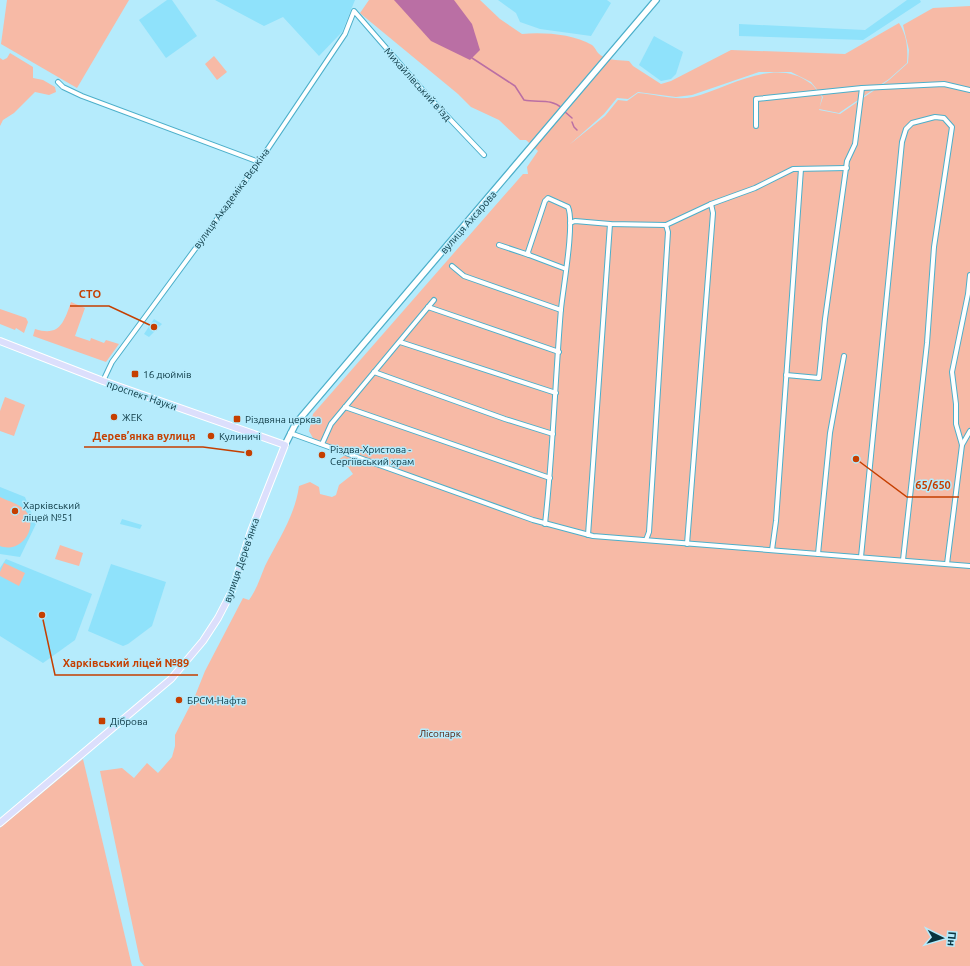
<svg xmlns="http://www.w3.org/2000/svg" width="970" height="966" font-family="Ubuntu,sans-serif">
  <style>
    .built { fill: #8fe2fb }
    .green { fill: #f7baa6 }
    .water { fill: #ba6fa4 }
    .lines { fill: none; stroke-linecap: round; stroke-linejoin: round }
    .stream { stroke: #ba6fa4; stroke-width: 1.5 }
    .street-casing { stroke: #4cafca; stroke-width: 6 }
    .secondary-casing { stroke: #4cafca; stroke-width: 8 }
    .primary-casing { stroke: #fff; stroke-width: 8 }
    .street { stroke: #fff; stroke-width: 4 }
    .secondary { stroke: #fff; stroke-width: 5.5 }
    .primary { stroke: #dcdffc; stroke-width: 6 }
    .poi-dot { fill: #c53f00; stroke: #b5ebfc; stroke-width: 1.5 }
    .labels { text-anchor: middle; stroke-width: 3; stroke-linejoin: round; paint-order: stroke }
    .street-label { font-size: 10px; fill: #08343f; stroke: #b5ebfc }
    .poi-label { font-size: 10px; fill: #08343f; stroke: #b5ebfc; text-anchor: start }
    .park-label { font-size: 10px; fill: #521a07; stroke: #b5ebfc }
    .leader { fill: none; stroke: #c53f00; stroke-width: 1.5 }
    .callout-dot { fill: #c53f00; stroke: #b5ebfc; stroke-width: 1.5 }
    .callout-label { font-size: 11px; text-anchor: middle; font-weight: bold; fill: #c53f00; stroke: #b5ebfc; stroke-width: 3; stroke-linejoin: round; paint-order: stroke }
  </style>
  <rect width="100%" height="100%" fill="#b5ebfc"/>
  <g class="built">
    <path d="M167,0H172L197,36L166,58L139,20Z"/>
    <path d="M215,0H355L342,32L319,56L283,17L264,26Z"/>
    <path d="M498,0H607L611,3L591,36L540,29L520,22L516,13Z"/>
    <path d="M907,0H920L921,2L863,40L739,36V24L865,30Z"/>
    <path d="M654,36L683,52L676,74L671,79L661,81L639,65Z"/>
    <path d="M154,319L162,324L149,337L144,334Z"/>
    <path d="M0,487L25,497L36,524L20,557L0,554Z"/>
    <path d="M122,519L142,525L140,529L120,524Z"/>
    <path d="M6,559L92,594L75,640L43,663L0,636V568Z"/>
    <path d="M111,564L166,582L152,626L128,644L123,646L88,631Z"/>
  </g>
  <g class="green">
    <path d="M7,0H129L77,88L1,44Z"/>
    <path d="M369,0H480L500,19L522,34C543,32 573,34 592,45C596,48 597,54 602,56C610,61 621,60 629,61L633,66L661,84L671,81L731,50L845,54L899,23C907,36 908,48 907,63L889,79L839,113L819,109L823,97L811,82L791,72H759L692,95L676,97L638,92L628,99L617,98L604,114L569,145L605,116L618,100L627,101L638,93C656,94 675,101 693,97C728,88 775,56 810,83C815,86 818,93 822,97L819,110L840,114L889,80L908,63L909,50L903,25L933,8L970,6V966H144L140,961L100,771L122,768L134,778L147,763L158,773L172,757L175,746V735L195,696L205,671L243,598L249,600C257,589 260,578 265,566C278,540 295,516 299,486L310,482L319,487L320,494L332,497L336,495L339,485L353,474L348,467L336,461L344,456V452L313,438L309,431L313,414L523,174H528L527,167L538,151L526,140H520L499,120L471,107L458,94L361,14L360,13Z"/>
    <path d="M10,53L33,67V78L43,80L55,87L56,92L49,95L35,92L14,113L3,120L0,126V58L3,60L7,58Z"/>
    <path d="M214,56L227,72L217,80L205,64Z"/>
    <path d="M71,302L85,308L75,336L90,341L91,338L104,343L106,340L119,344L106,362L33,336L35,329C60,337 64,322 71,302Z"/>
    <path d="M0,309L26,318L28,322L24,333L16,328L15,330L0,324Z"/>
    <path d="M5,397L25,405L14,436L0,431V411Z"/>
    <path d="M0,497C8,501 19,504 25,510C40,527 21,554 0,546Z"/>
    <path d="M60,545L83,553L79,566L55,559Z"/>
    <path d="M4,563L25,573L19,586L0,576V572Z"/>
    <path d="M83,759L132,966H0V828Z"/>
  </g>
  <path class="water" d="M394,0H454L472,24L480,50L470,60L431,41Z"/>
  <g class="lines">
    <g class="stream">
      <path d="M472,58L515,86L524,100C538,103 551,98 562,108"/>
      <path d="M564,111L572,118"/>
      <path d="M572,122L574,127L577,130"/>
    </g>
    <defs>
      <g id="street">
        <path d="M58,82L63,87L82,96L259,162"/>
        <path d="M756,126V99L862,88L944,84L970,90"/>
        <path d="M570,223L575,221L610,224L666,225L711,204L755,188L793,169L847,168"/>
        <path d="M499,245L529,255"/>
        <path d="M452,266L464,276L561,310"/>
        <path d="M428,307L559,352"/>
        <path d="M400,342L556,393"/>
        <path d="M374,372L505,419L553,434"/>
        <path d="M786,375L819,378L825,319L847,161L855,144L862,88"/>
        <path d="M103,381L112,362L259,162L345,34L354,11L427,95L484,155"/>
        <path d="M345,407L550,478"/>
        <path d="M290,433L533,520L593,536L970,566"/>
        <path d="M322,444L331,424L434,300"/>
        <path d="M962,445L970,431"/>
        <path d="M545,524C553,453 555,381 561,309C563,289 575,222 568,207L548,198L545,201L528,252L529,255L566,269"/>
        <path d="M588,535L610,224"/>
        <path d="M646,540L649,532L668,232L666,225"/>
        <path d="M687,544L713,213L711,204"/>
        <path d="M772,550L776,521L801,169"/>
        <path d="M818,554L830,433L844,356"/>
        <path d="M861,557L902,142L906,129L912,123L935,117L944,118L952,127L934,247L927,343L903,560"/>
        <path d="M947,564L962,445L956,424V404L952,372L968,294L970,275"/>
      </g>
      <path id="secondary" d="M285,445L295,425L303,415L656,0"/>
      <path id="primary" d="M0,341L103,381L285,445L251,531L232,591L218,618L203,641L171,679L0,823"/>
    </defs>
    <use href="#street" class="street-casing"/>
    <use href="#secondary" class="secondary-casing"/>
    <use href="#primary" class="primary-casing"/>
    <use href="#street" class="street"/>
    <use href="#secondary" class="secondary"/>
    <use href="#primary" class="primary"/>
  </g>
  <g class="poi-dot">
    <rect x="131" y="370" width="8" height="8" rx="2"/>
    <circle cx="114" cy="417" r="4"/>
    <rect x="233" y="415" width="8" height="8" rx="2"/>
    <circle cx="211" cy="436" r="4"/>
    <circle cx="322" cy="455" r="4"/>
    <circle cx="15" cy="511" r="4"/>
    <circle cx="179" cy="700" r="4"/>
    <rect x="98" y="717" width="8" height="8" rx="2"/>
  </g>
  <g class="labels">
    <g class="street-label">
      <text transform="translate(418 84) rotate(48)" y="4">Михайлівський в'їзд</text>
      <text transform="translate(231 198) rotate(-54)" y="4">вулиця Академіка Вєркіна</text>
      <text transform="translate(468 222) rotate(-49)" y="4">вулиця Ахсарова</text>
      <text transform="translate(142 395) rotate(19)" y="4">проспект Науки</text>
      <text transform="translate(241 560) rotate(-71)" y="4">вулиця Дерев’янка</text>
    </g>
    <g class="poi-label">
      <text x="143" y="378">16 дюймів</text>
      <text x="122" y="421">ЖЕК</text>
      <text x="245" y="423">Різдвяна церква</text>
      <text x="219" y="440">Кулиничі</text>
      <text x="330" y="453">Різдва-Христова -<tspan x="330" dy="12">Сергіївський храм</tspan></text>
      <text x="23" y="509">Харківський<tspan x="23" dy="12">ліцей №51</tspan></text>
      <text x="187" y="704">БРСМ-Нафта</text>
      <text x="110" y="725">Діброва</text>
    </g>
    <g class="park-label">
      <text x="440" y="737">Лісопарк</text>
    </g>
  </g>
  <path class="leader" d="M154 327L109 306H70M249 453L203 447H84M856 459L907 497H959M42 615L55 675H198"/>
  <g class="callout-dot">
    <circle cx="154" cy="327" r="4"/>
    <circle cx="249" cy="453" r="4"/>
    <circle cx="856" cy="459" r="4"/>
    <circle cx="42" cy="615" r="4"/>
  </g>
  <g class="callout-label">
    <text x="90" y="298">СТО</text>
    <text x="144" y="440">Дерев’янка вулиця</text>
    <text x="933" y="489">65/650</text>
    <text x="126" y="667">Харківський ліцей №89</text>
  </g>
  <g transform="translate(942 938) rotate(95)" stroke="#b5ebfc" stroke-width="3" paint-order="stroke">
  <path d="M0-3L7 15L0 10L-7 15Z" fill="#08343f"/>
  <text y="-6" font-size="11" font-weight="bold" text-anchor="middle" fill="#08343f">Пн</text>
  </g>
</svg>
